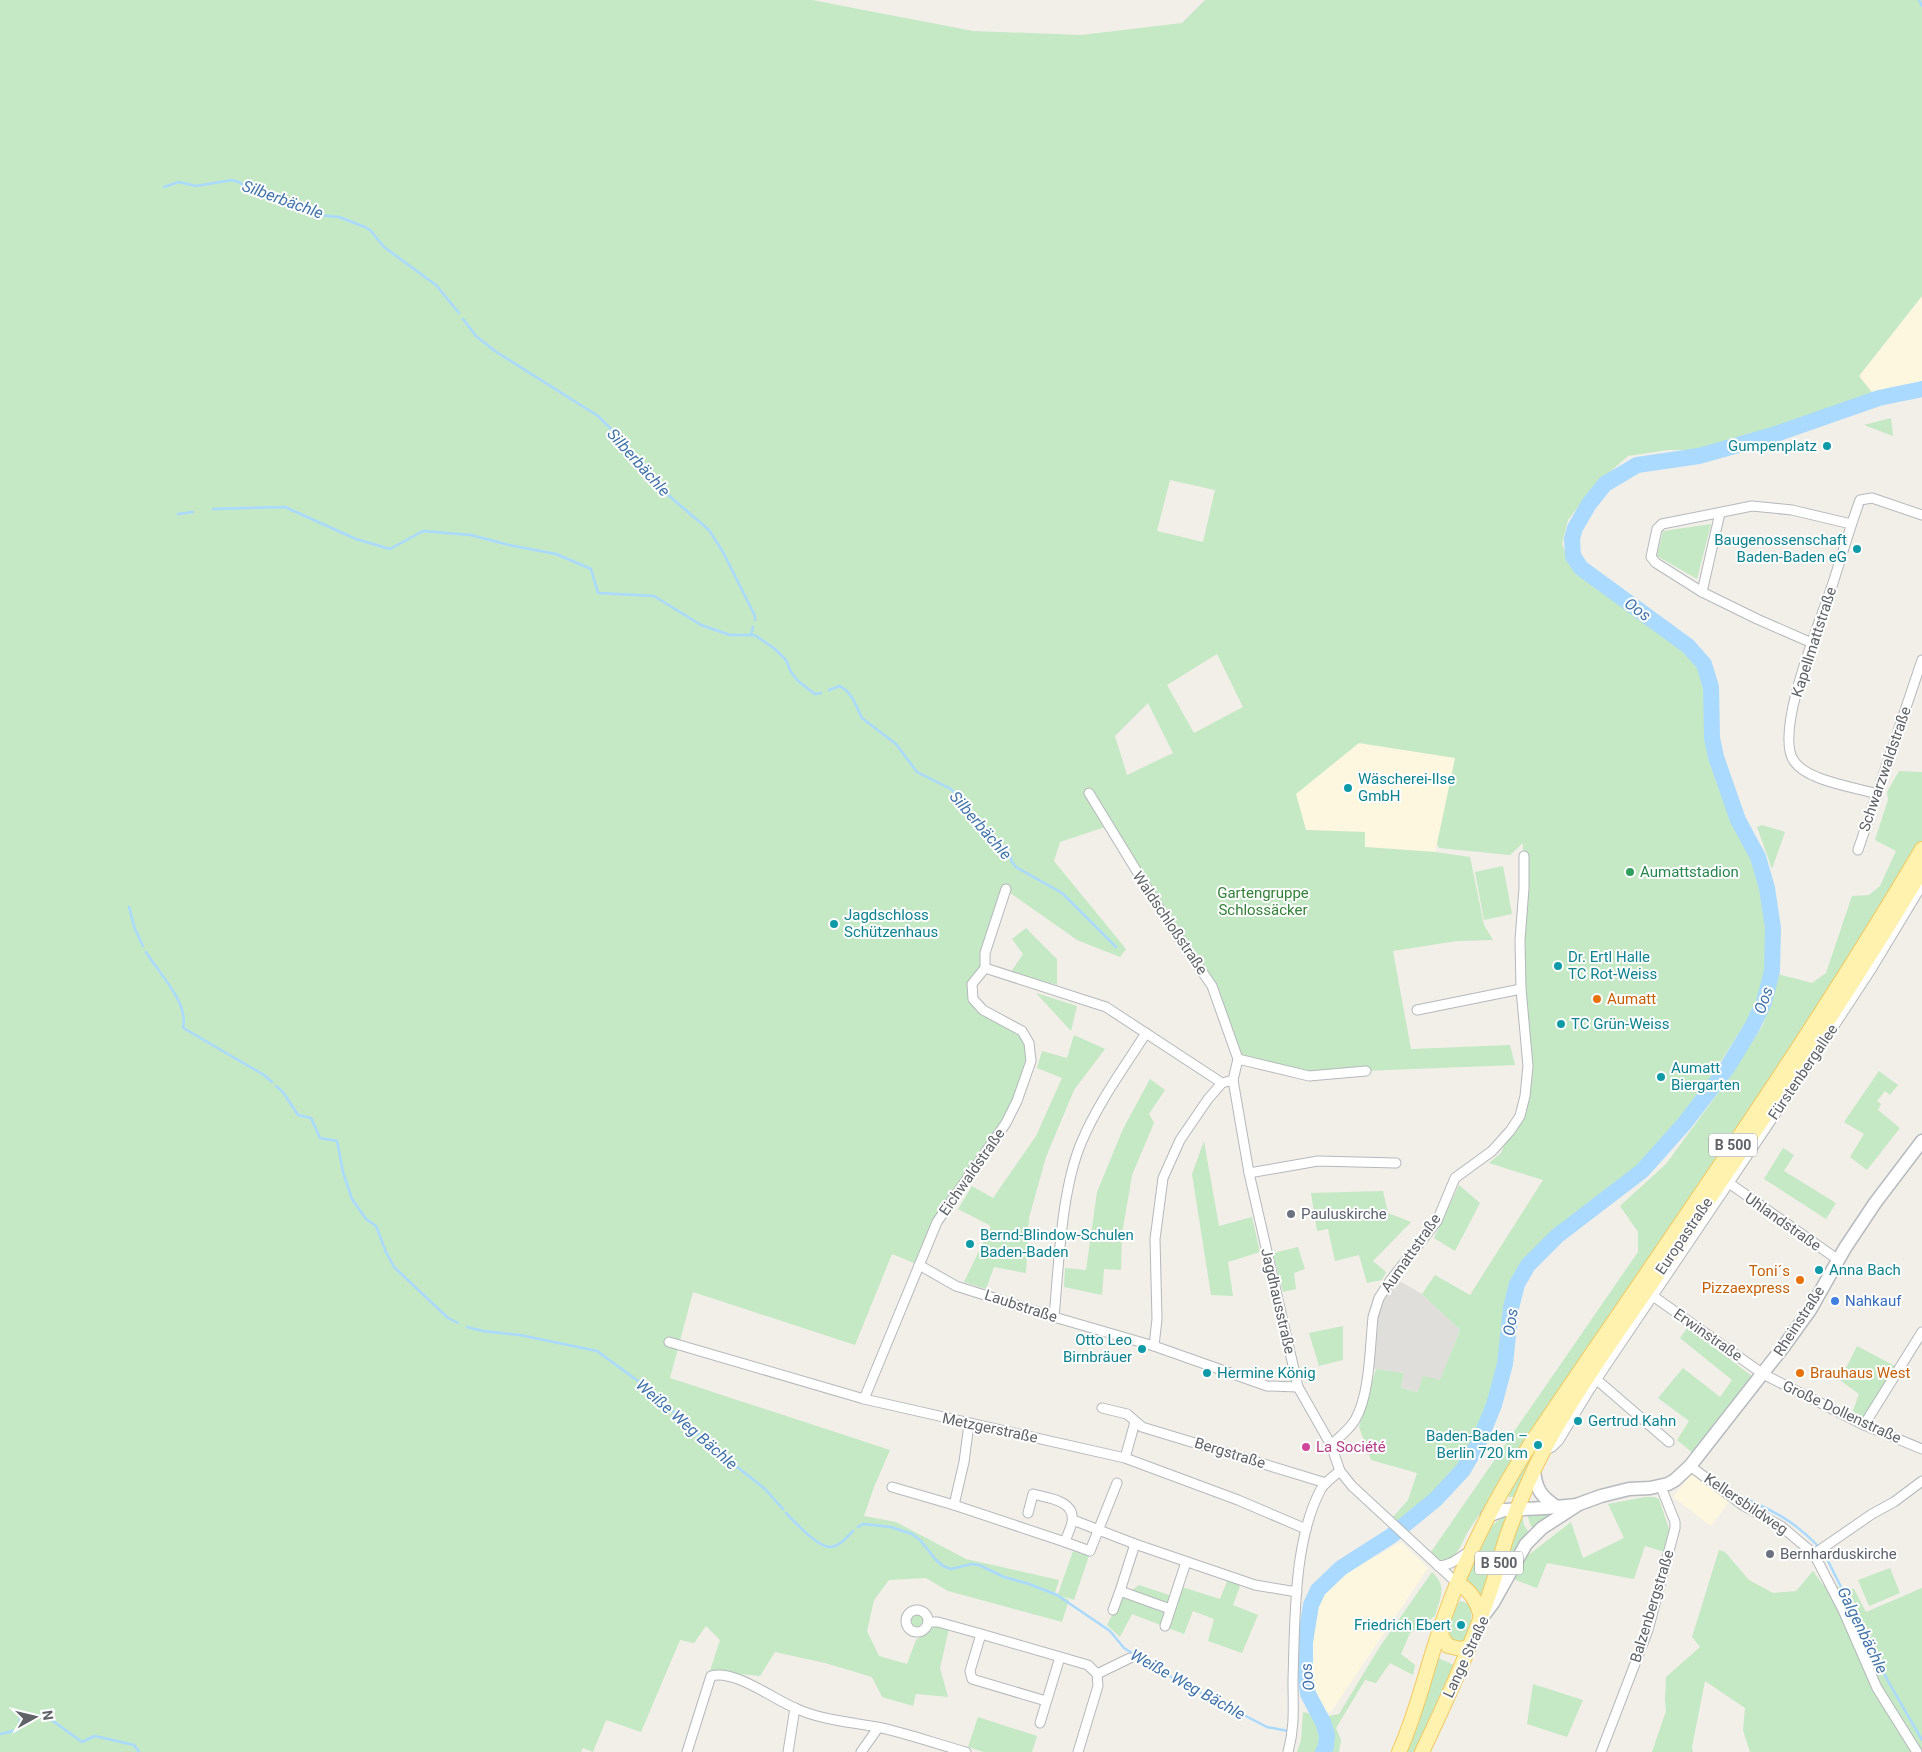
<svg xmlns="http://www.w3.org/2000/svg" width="1922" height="1752" font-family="Roboto,sans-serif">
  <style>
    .commercial { fill: #fef7e0 }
    .industrial { fill: #e0deda }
    .green { fill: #c5e8c5; fill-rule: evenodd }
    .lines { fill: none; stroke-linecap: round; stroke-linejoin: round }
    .stream { stroke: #aadaff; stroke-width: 2.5 }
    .river { stroke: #aadaff; stroke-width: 16 }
    .street-casing { stroke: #b5b8bc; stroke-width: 11 }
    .secondary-casing { stroke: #b6babf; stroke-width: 15 }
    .primary-casing { stroke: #f2c960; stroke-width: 16 }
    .street { stroke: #fff; stroke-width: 9 }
    .secondary { stroke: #fff; stroke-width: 12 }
    .primary { stroke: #fff2af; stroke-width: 14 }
    .culture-dot { fill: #0f9aa8; stroke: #fff; stroke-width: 2 }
    .leisure-dot { fill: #2e9e5b; stroke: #fff; stroke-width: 2 }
    .food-dot { fill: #e8710a; stroke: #fff; stroke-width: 2 }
    .worship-dot { fill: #6b7280; stroke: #fff; stroke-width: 2 }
    .shop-dot { fill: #3f7fe0; stroke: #fff; stroke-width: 2 }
    .hotel-dot { fill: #d1479c; stroke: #fff; stroke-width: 2 }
    .labels { text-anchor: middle; stroke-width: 4; stroke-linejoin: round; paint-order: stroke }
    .shield { fill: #fff; stroke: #8f9295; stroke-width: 1 }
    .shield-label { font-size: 14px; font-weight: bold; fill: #5f6368 }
    .culture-label { font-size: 15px; fill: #0d838f; stroke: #fff; text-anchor: start }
    .street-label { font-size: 15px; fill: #5f6368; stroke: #fff }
    .leisure-label { font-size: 15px; fill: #27864d; stroke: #fff; text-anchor: start }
    .park-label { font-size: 15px; fill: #348238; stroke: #fff }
    .food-label { font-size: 15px; fill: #c56008; stroke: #fff; text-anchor: start }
    .worship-label { font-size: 15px; fill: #5b616d; stroke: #fff; text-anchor: start }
    .shop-label { font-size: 15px; fill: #366cbe; stroke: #fff; text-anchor: start }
    .hotel-label { font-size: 15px; fill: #b23c85; stroke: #fff; text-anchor: start }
    .water-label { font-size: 16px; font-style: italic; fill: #4174aa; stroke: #fff }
  </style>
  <rect width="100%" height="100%" fill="#f1efe8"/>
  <g class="commercial">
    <path d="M1922,296V383L1875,396L1859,376Z"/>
    <path d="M1358,743L1456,758L1435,852L1365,847V832L1306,830L1295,794Z"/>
    <path d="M1692,1472L1730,1501L1711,1526L1673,1497Z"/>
    <path d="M1401,1542L1428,1568L1331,1712L1323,1713L1309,1673L1308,1644L1315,1602L1331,1582Z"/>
  </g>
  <path class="industrial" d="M1398,1280L1422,1294L1460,1330L1440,1381L1419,1392L1401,1388L1404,1373L1367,1368L1379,1298Z"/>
  <g class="green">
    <path d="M0,0H812L973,31L1081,35L1182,23L1205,0H1922V296L1859,376L1875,396L1749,439L1700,450H1668L1628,456L1595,485L1568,520L1562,544L1570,565L1592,584L1680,645L1698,663L1703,683L1711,767L1727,806L1753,858L1762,884L1768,919L1769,964L1760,1000L1721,1061L1698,1068L1712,1076L1680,1125L1638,1169L1566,1225L1534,1252L1511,1286L1502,1326L1497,1368L1483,1423L1464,1461L1440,1489L1402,1524L1393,1517L1408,1500L1417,1473L1371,1460L1359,1427L1376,1369L1404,1373L1401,1388L1418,1392L1423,1376L1440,1380L1460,1330L1422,1294L1435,1275L1470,1295L1543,1180L1489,1163L1501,1153L1510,1131L1520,1116L1526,1080L1521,990L1523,843L1510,855L1439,848L1437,844L1455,758L1359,743L1296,794L1306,830L1365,832V847L1435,852L1470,857L1484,925L1493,940L1457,941L1393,951L1411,1049L1510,1045L1515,1065L1311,1073L1241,1055L1226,1011L1212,978L1108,826L1060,842L1054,861L1126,949L1120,957L1077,940L1006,890L985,968L972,984L973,999L1022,1031L1031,1061L1017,1101L937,1222L919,1265L892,1254L855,1345L693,1292L670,1378L890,1450L874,1487L864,1516L896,1522L966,1559L1059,1580L1055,1593L1058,1594L1073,1551L1089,1556L1074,1600L1062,1596L1069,1600L1062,1622L948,1591L926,1578L889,1580L874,1600L867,1631L879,1656L907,1664L916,1640L935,1626L949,1629L940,1668L948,1697L916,1694L913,1706L882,1697L872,1677L825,1663L775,1652L760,1676L710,1671L720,1640L706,1626L694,1643L680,1640L641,1732L606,1720L593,1752L583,1748L581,1752H0ZM1170,480L1215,490L1203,542L1157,531ZM1217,654L1243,707L1194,733L1167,685ZM1148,703L1173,753L1127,775L1115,736Z"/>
    <path d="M1891,418L1893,436L1864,425Z"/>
    <path d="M1711,524L1697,579L1657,556L1663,531Z"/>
    <path d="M1899,771L1922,772V841L1882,908L1846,966L1467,1533C1461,1545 1456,1562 1440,1560L1431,1552L1638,1252V1232L1620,1206L1666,1164L1724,1085L1763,1025L1777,974L1812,983L1826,973L1852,896L1869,895L1880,886L1896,851L1875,840L1888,800L1887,792Z"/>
    <path d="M1762,825L1785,832L1772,869L1757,827Z"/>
    <path d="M1503,866L1512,914L1484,920L1475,872Z"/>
    <path d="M1026,928L1057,959V985L1011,972L1023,954L1012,939Z"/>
    <path d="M1036,993L1077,1006L1071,1031Z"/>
    <path d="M1074,1035L1105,1049L1074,1090L1046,1157L1029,1218L1026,1273L994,1267L986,1289L964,1282L991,1226L958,1209L972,1186L993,1198L1036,1136L1062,1078L1037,1068L1042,1051L1067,1058Z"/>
    <path d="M1879,1071L1898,1085L1890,1095L1885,1091L1877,1101L1881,1104L1878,1110L1900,1128L1867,1170L1850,1157L1864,1134L1844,1122Z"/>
    <path d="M1150,1079L1165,1090L1149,1114L1154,1123L1132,1175L1122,1234L1121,1270L1104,1269L1102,1295L1064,1287L1065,1268L1086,1270L1097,1192L1123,1129Z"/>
    <path d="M1204,1141L1219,1226L1252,1217L1260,1252L1228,1262L1233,1296L1211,1295L1192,1174Z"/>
    <path d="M1783,1148L1794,1155L1784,1171L1836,1203L1826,1219L1764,1179Z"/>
    <path d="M1459,1185L1480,1203L1455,1251L1434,1238Z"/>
    <path d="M1383,1191L1388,1213L1411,1222L1373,1261L1386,1272L1382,1280L1367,1283L1359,1255L1335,1261L1328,1229L1317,1231L1311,1193Z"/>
    <path d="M1298,1247L1305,1269L1294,1273L1296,1289L1283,1292L1273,1253Z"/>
    <path d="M1343,1326V1360L1319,1366L1309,1333Z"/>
    <path d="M1688,1327L1753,1377L1694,1454L1677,1440L1689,1421L1658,1398L1683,1368L1720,1397L1732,1380L1680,1338Z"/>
    <path d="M1857,1346L1895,1366L1863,1419L1852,1413L1859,1394L1840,1380Z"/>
    <path d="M1580,1378L1517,1497H1503Z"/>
    <path d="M1645,1497H1654L1659,1499L1670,1532L1665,1552L1645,1546L1634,1579L1547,1563L1537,1588L1513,1579L1526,1557L1571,1522L1583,1558L1624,1538L1608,1504Z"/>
    <path d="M1522,1513L1524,1525L1530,1534L1505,1571L1514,1532Z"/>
    <path d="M1527,1513H1552L1554,1514L1534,1530L1530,1524Z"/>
    <path d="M1505,1515H1508L1483,1598L1480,1597L1466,1584L1465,1579L1488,1529Z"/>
    <path d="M1719,1550L1725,1552L1749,1580L1773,1593L1796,1591L1813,1571L1823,1585L1854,1589L1866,1612L1922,1588V1752H1750L1743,1730L1745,1708L1705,1681L1692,1747L1693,1752H1652L1666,1711L1665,1700L1666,1677L1700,1647L1692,1637Z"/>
    <path d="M1890,1568L1900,1593L1869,1606L1858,1580Z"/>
    <path d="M1432,1572C1448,1587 1440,1597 1435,1616L1410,1633L1401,1654L1415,1665L1413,1675L1390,1663L1376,1683L1365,1680L1336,1728L1341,1740L1339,1752H1297L1301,1740L1303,1712L1325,1717L1339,1714L1379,1648Z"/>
    <path d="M1228,1579L1240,1586L1233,1605L1258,1615L1242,1653L1208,1641L1214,1619L1193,1611L1184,1634L1132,1614L1120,1637L1107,1625L1121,1598L1139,1585L1178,1598L1182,1587L1220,1599Z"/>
    <path d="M1461,1601L1469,1604C1474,1615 1471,1635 1461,1643L1452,1641C1451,1639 1449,1637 1448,1634C1446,1626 1454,1604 1461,1601Z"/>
    <circle cx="917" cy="1621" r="11"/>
    <path d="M1436,1657L1454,1665L1414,1752H1405Z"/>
    <path d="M1533,1684L1583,1700L1567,1737L1527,1724Z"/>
    <path d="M978,1717L1037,1736L1032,1752H984L968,1747Z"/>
  </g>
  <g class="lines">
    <g class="stream">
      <path d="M1919,0L1922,6"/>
      <path d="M164,187L179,182L196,186L232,180L239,182L247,188L281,197L317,215L339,217L365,227L370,230L384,247L436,285L459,313"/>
      <path d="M463,319L476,336L495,351L598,416L619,437L653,474L667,494L709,530L723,552L755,616V620"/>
      <path d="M213,509L285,507L356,539L390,549L423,531L471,535L509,545L556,554L591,569L598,593L654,596L701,625L730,635H751L756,636L775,649L786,660L791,672L798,681L815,694L821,693"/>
      <path d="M178,514L193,512"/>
      <path d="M751,635L753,627"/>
      <path d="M829,690L840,686L847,691L853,699L862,718L896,744L917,772L951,789L990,835L1009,852L1012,862L1016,867L1062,893L1116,947"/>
      <path d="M129,907L135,929L143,946"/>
      <path d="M146,952C158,972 189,1003 183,1027L185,1029L264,1075L272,1082"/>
      <path d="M276,1086L283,1092L298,1115L311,1118L320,1138L337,1141L343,1172L352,1199L366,1219L376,1226L386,1252L394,1267L448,1318L458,1323"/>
      <path d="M467,1327L483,1331L520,1335L597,1351L660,1397L675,1413L717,1451L765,1489L783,1509"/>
      <path d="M1744,1498C1776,1512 1795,1522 1819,1547"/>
      <path d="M786,1513C795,1522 818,1548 831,1547C840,1546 847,1537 853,1531"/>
      <path d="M858,1527L863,1524L891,1527L912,1534L920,1540L936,1560L943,1566L951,1569L972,1564L979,1565L1004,1577L1029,1584L1057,1595L1110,1631L1124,1648L1176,1680L1267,1727L1288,1731"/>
      <path d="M1823,1551L1888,1681L1922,1740"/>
      <path d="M0,1734L18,1730L21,1714L46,1716L82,1742L95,1736L134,1745L139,1752"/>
    </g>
    <path class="river" d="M1323,1752L1326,1747L1327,1735L1323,1722L1308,1694L1305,1672V1642L1311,1605L1318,1590L1341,1568L1391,1536L1436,1499L1463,1470L1478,1444L1494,1405L1505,1364L1511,1308L1517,1284L1528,1265L1557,1236L1642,1171L1684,1124L1727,1068L1752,1027L1764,1002L1772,971L1773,928L1767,888L1758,857L1738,820L1716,757L1712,738L1711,687L1704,664L1688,646L1581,568L1573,556L1572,539L1575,528L1589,504L1605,484L1637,465L1699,456L1773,435L1879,398L1922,389"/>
    <defs>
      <g id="street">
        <path d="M1702,592L1720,513"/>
        <path d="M1812,643L1757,619L1702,592L1656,563L1651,557L1657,529L1662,524L1752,506L1792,510L1851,524"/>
        <path d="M1089,793L1166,919L1212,986L1238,1059"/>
        <path d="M1877,794C1855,787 1807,781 1794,761C1773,732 1822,617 1833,583C1842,555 1850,527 1860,500L1872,498L1922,515"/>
        <path d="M1858,850L1922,660"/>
        <path d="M985,968L1106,1007L1222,1083L1233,1080L1249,1173L1298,1387L1331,1445L1340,1471L1352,1486L1457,1583"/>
        <path d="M985,968V953L1006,889"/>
        <path d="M1417,1010L1521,989"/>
        <path d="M1233,1080L1238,1059L1309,1076L1366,1071"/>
        <path d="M1249,1173L1318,1161L1396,1163"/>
        <path d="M1729,1183L1837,1259"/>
        <path d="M919,1265L956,1286L1054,1317L1154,1346L1267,1386L1298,1387"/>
        <path d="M1653,1296L1763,1374L1864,1425L1922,1449"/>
        <path d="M1054,1317C1059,1264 1061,1189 1082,1141C1098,1103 1124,1068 1146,1033"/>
        <path d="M669,1342L864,1399L1125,1458L1238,1500L1306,1529"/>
        <path d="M1154,1346L1157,1319L1155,1239L1163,1178L1180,1140L1208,1099L1222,1083"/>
        <path d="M1597,1380L1669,1442"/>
        <path d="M864,1399L937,1222L1006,1123L1017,1101L1031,1061L1029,1043L1022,1031L983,1010L973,999L972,984L985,968"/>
        <path d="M1102,1408L1127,1414L1142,1427L1326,1483"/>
        <path d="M1864,1425L1922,1332"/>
        <path d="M1331,1445C1339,1437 1349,1430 1355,1420C1370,1395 1370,1346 1373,1317L1379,1298L1390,1281L1437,1221L1455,1178L1492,1151L1510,1131L1520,1116L1525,1096L1528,1066L1521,989L1520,940L1524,888V856"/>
        <path d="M1544,1451L1552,1447L1559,1440L1590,1389L1809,1064L1872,968L1922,885"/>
        <path d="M1125,1458L1135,1422"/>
        <path d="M1690,1466L1744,1506L1781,1526L1814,1554L1843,1610L1877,1688L1917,1752"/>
        <path d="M892,1487L954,1505L1065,1542"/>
        <path d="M954,1505L964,1462L969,1424"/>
        <path d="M1028,1513L1033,1494C1047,1498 1076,1500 1072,1522C1071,1528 1067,1535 1065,1542L1090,1551L1117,1483"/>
        <path d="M1073,1520L1135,1544L1255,1585L1297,1592"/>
        <path d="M1135,1544L1120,1591L1170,1609"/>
        <path d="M1814,1554L1872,1514L1894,1502L1922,1481"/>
        <path d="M1438,1566C1452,1566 1460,1556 1472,1550"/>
        <path d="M1113,1610L1120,1591"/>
        <circle cx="917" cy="1621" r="11"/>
        <path d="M928,1622H938L981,1634L1088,1665L1097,1674L1098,1686L1078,1752"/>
        <path d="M1165,1626L1186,1562"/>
        <path d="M981,1634L970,1671L972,1679L1046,1701"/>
        <path d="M1097,1674L1130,1658"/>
        <path d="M1040,1723L1060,1657"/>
        <path d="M687,1752L711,1676C734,1669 773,1699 795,1708C821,1720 849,1722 877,1727C907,1733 936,1744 966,1752"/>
        <path d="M788,1752L795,1708"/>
        <path d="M861,1752L878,1728"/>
        <path d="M1288,1752C1295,1727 1293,1706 1293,1680C1295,1622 1293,1541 1321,1489C1325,1482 1334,1476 1340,1471"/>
        <path d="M1601,1752L1648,1630L1675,1528V1522L1661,1487"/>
      </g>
      <g id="secondary">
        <path d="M1534,1469C1535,1488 1541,1497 1557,1507"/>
        <path d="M1487,1516L1504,1510L1545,1508L1577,1505"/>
        <path d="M1484,1615L1493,1603L1526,1544L1542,1528L1579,1504L1601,1496L1629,1489L1650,1488L1668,1484L1675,1480L1690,1466L1784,1346L1810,1310L1845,1248L1875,1203L1922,1141"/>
      </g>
      <g id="primary">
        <path d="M1457,1583C1471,1590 1478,1603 1481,1618"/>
        <path d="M1441,1628L1442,1637L1448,1646L1461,1649L1468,1647"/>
        <path d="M1399,1752C1419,1708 1428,1660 1445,1615C1468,1551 1498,1492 1536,1436C1667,1242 1803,1051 1922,849"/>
        <path d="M1422,1752C1447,1700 1471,1647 1490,1592C1497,1573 1501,1552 1508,1533C1520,1500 1534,1466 1552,1435C1591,1367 1638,1304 1682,1239C1764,1117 1847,996 1922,870"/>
      </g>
    </defs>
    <use href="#street" class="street-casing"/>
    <use href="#secondary" class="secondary-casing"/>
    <use href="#primary" class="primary-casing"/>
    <use href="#street" class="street"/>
    <use href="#secondary" class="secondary"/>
    <use href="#primary" class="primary"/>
  </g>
  <g class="culture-dot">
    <circle cx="1827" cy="446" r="5"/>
    <circle cx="1857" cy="549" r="5"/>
    <circle cx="1348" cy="788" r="5"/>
    <circle cx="834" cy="924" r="5"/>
    <circle cx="1558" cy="966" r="5"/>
    <circle cx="1561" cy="1024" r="5"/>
    <circle cx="1661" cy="1077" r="5"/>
    <circle cx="970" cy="1244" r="5"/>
    <circle cx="1819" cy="1270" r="5"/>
    <circle cx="1142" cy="1349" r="5"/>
    <circle cx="1207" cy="1373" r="5"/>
    <circle cx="1578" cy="1421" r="5"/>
    <circle cx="1538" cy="1445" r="5"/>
    <circle cx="1461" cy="1625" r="5"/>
  </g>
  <circle class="leisure-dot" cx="1630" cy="872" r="5"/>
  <g class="food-dot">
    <circle cx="1597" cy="999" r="5"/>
    <circle cx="1800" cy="1280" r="5"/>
    <circle cx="1800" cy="1373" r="5"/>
  </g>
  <g class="worship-dot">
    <circle cx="1291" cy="1214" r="5"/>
    <circle cx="1770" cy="1554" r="5"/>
  </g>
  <circle class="shop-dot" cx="1835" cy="1301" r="5"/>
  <circle class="hotel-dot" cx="1306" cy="1447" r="5"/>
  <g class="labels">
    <g class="shield">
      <rect x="1709" y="1133.5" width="48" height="23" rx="4"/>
      <rect x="1475" y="1551.5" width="48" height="23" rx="4"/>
    </g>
    <g class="shield-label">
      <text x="1733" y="1150">B 500</text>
      <text x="1499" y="1568">B 500</text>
    </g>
    <g class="culture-label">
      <text x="1817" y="451" text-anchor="end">Gumpenplatz</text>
      <text x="1847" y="545" text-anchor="end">Baugenossenschaft<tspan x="1847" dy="17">Baden-Baden eG</tspan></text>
      <text x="1358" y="784">Wäscherei-Ilse<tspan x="1358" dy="17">GmbH</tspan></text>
      <text x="844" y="920">Jagdschloss<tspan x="844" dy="17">Schützenhaus</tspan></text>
      <text x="1568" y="962">Dr. Ertl Halle<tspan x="1568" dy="17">TC Rot-Weiss</tspan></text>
      <text x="1571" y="1029">TC Grün-Weiss</text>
      <text x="1671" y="1073">Aumatt<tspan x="1671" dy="17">Biergarten</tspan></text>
      <text x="980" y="1240">Bernd-Blindow-Schulen<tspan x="980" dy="17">Baden-Baden</tspan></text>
      <text x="1829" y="1275">Anna Bach</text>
      <text x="1132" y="1345" text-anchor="end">Otto Leo<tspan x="1132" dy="17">Birnbräuer</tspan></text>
      <text x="1217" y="1378">Hermine König</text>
      <text x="1588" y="1426">Gertrud Kahn</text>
      <text x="1528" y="1441" text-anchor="end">Baden-Baden –<tspan x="1528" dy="17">Berlin 720 km</tspan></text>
      <text x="1451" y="1630" text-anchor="end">Friedrich Ebert</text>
    </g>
    <g class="street-label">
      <text transform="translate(1814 642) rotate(-72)" y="5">Kapellmattstraße</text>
      <text transform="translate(1885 769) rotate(-71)" y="5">Schwarzwaldstraße</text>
      <text transform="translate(1170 923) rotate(56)" y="5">Waldschloßstraße</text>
      <text transform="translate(1803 1072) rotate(-56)" y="5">Fürstenbergallee</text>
      <text transform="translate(972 1172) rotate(-55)" y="5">Eichwaldstraße</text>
      <text transform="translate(1783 1222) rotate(35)" y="5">Uhlandstraße</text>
      <text transform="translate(1684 1236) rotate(-56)" y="5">Europastraße</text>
      <text transform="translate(1411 1253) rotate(-55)" y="5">Aumattstraße</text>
      <text transform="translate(1278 1301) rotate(77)" y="5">Jagdhausstraße</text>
      <text transform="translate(1021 1306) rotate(18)" y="5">Laubstraße</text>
      <text transform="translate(1799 1321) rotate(-57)" y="5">Rheinstraße</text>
      <text transform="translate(1708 1335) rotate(35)" y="5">Erwinstraße</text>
      <text transform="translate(1842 1412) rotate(25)" y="5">Große Dollenstraße</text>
      <text transform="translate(990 1428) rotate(12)" y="5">Metzgerstraße</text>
      <text transform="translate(1230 1453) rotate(17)" y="5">Bergstraße</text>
      <text transform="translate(1746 1504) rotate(34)" y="5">Kellersbildweg</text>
      <text transform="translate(1652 1606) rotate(-73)" y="5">Balzenbergstraße</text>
      <text transform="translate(1466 1657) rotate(-65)" y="5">Lange Straße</text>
    </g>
    <g class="leisure-label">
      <text x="1640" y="877">Aumattstadion</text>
    </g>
    <g class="park-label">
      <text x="1263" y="898">Gartengruppe<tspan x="1263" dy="17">Schlossäcker</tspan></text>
    </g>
    <g class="food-label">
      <text x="1607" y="1004">Aumatt</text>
      <text x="1790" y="1276" text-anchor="end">Toni´s<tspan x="1790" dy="17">Pizzaexpress</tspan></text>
      <text x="1810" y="1378">Brauhaus West</text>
    </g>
    <g class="worship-label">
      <text x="1301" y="1219">Pauluskirche</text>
      <text x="1780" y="1559">Bernharduskirche</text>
    </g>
    <g class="shop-label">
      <text x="1845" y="1306">Nahkauf</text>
    </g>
    <g class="hotel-label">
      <text x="1316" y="1452">La Société</text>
    </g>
    <g class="water-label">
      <text transform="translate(283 199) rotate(20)" y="6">Silberbächle</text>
      <text transform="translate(639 462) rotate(48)" y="6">Silberbächle</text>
      <text transform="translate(1638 609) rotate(36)" y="6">Oos</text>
      <text transform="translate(981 825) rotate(49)" y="6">Silberbächle</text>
      <text transform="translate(1763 1000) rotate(-70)" y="6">Oos</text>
      <text transform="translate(1510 1322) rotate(-82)" y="6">Oos</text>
      <text transform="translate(687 1424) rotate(41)" y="6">Weiße Weg Bächle</text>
      <text transform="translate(1863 1630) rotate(64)" y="6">Galgenbächle</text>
      <text transform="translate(1307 1677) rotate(-97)" y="6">Oos</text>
      <text transform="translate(1188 1684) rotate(29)" y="6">Weiße Weg Bächle</text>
    </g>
  </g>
  <g transform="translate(35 1717) rotate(82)" stroke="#ffffff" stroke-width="4" paint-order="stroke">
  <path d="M0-4L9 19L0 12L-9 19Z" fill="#5f6368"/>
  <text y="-8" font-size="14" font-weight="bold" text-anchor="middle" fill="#5f6368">N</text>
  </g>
</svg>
